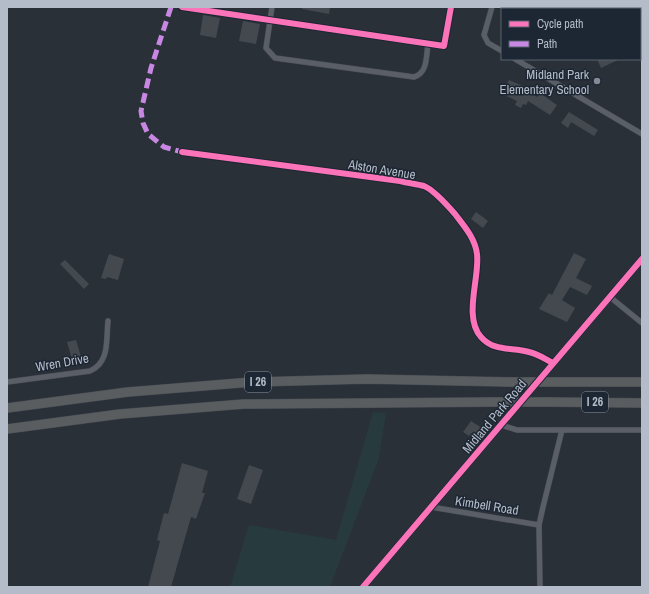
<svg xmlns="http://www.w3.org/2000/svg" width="649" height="594" font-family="'Archivo Narrow',sans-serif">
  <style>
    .green { fill: #273a3e }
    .building { fill: #444950 }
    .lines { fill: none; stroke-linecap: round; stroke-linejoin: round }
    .street-casing { stroke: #484c53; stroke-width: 6 }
    .secondary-casing { stroke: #484c53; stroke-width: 8 }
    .highway-casing { stroke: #474c53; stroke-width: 10 }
    .street { stroke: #5a5e66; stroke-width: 5 }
    .secondary { stroke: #595d64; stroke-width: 7 }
    .highway { stroke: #5a5d60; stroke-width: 9 }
    .highway-bridge-casing { stroke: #474c53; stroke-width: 10; stroke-linecap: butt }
    .highway-bridge { stroke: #5a5d60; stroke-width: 9 }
    .quiet { stroke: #c787e3; stroke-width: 5; stroke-dasharray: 10 5; stroke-linecap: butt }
    .cycleway-casing { stroke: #1d2633; stroke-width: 8 }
    .cycleway { stroke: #fb73b8; stroke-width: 6 }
    .poi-dot { fill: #848b96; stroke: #1d2633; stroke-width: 1.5 }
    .labels { text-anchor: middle; stroke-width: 3; stroke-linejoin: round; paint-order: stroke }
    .shield { fill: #1d2633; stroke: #878f9c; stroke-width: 1 }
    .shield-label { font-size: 12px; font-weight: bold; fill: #b4bcc9 }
    .poi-label { font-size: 13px; fill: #b4bcc9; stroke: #1d2633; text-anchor: end }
    .street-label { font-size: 13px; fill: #b4bcc9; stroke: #1d2633 }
  </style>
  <rect width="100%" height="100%" fill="#2a3038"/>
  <path class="green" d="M373,412L386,413L379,458L330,587H230L249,525L336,540Z"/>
  <g class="building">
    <path d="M302,7H330L329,14L302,9Z"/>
    <path d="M203,15L220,18L216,38L200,35Z"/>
    <path d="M243,21L260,24L256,44L239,41Z"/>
    <path d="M597,59H620L601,68Z"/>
    <path d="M509,80L530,89L529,91L537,97L540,93L557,105L550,115L528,101L526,105L523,104L521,108L515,105L517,101L502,94Z"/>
    <path d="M569,112L598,130L594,136L571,122L568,128L561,123Z"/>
    <path d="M476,212L488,221L483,228L471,219Z"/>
    <path d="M574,253L586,259L576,278L592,286L587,295L570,287L562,300L575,308L567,322L539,309L549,293L552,295Z"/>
    <path d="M109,254L124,259L118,280L107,277L106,279L101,278Z"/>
    <path d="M65,260L89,284L84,289L60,264Z"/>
    <path d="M76,340L81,357L72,359L67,342Z"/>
    <path d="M471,421L482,428L476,436L472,433L469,436L463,432Z"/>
    <path d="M182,463L208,471L202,493H205L196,519L191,517L171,587H148L160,541L157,540L164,513L168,514Z"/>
    <path d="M249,465L263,470L251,504L237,499Z"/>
  </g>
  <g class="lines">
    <defs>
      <g id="street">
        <path d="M182,7L444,46L451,7"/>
        <path d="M272,7L266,48L275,58L414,77C428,73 426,56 428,44"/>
        <path d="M492,7L484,35L488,43L502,51"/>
        <path d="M515,59L642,134"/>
        <path d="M182,152L400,181C408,183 416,184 424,186C434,190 448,206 455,214C464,226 475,238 477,254C480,277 463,317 481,337C494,352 512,347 529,352C538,354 545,359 553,363"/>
        <path d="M610,297L642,323"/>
        <path d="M7,382L90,371C110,362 106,340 108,321"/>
        <path d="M501,425L517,430H642"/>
        <path d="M431,507L539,525"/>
        <path d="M540,587L539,525L543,507L562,430"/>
      </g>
      <path id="secondary" d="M363,587L642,259"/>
      <g id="highway">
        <path d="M561,382H642"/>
        <path d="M548,402L642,403"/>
        <path d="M7,408L128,392L252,382L367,379L511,382"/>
        <path d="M7,429L120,414L244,404L494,402"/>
      </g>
    </defs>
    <use href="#street" class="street-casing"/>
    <use href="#secondary" class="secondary-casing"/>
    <use href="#highway" class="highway-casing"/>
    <use href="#street" class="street"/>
    <use href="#secondary" class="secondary"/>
    <use href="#highway" class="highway"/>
    <defs>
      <g id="highway-bridge">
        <path d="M511,382H561"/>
        <path d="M494,402H548"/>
      </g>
    </defs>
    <use href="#highway-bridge" class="highway-bridge-casing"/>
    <use href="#highway-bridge" class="highway-bridge"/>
    <path class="quiet" d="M171,7L151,68L141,111L143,123L148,134L164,147L182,152"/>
    <defs>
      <g id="cycleway">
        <path d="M182,7L444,46L451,7"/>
        <path d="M182,152L400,181C408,183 416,184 424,186C434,190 448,206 455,214C464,226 475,238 477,254C480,277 463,317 481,337C494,352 512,347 529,352C538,354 545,359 553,363"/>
        <path d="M363,587L642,259"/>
      </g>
    </defs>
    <use href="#cycleway" class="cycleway-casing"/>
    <use href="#cycleway" class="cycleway"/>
  </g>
  <circle class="poi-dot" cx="597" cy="81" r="4"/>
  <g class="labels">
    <g class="shield">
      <rect x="245" y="372" width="26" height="20" rx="3"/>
      <rect x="582" y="392" width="26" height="20" rx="3"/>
    </g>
    <g class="shield-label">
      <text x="258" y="386">I 26</text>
      <text x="595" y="406">I 26</text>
    </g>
    <g class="poi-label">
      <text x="589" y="79">Midland Park<tspan x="589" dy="15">Elementary School</tspan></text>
    </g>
    <g class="street-label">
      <text transform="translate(382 169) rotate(9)" y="5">Alston Avenue</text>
      <text transform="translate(62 362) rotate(-10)" y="5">Wren Drive</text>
      <text transform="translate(494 416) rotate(-50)" y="5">Midland Park Road</text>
      <text transform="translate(487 505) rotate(9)" y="5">Kimbell Road</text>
    </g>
  </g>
  <rect width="649" height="594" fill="none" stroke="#b4bcc9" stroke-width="16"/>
  <rect x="501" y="8" width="140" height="52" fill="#1d2633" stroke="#59626f"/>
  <rect x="509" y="21" width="20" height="6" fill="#fb73b8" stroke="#59626f"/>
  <text x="537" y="28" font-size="12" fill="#b4bcc9">Cycle path</text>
  <rect x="509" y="41" width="20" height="6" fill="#c787e3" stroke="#59626f"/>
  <text x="537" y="48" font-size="12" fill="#b4bcc9">Path</text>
</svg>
